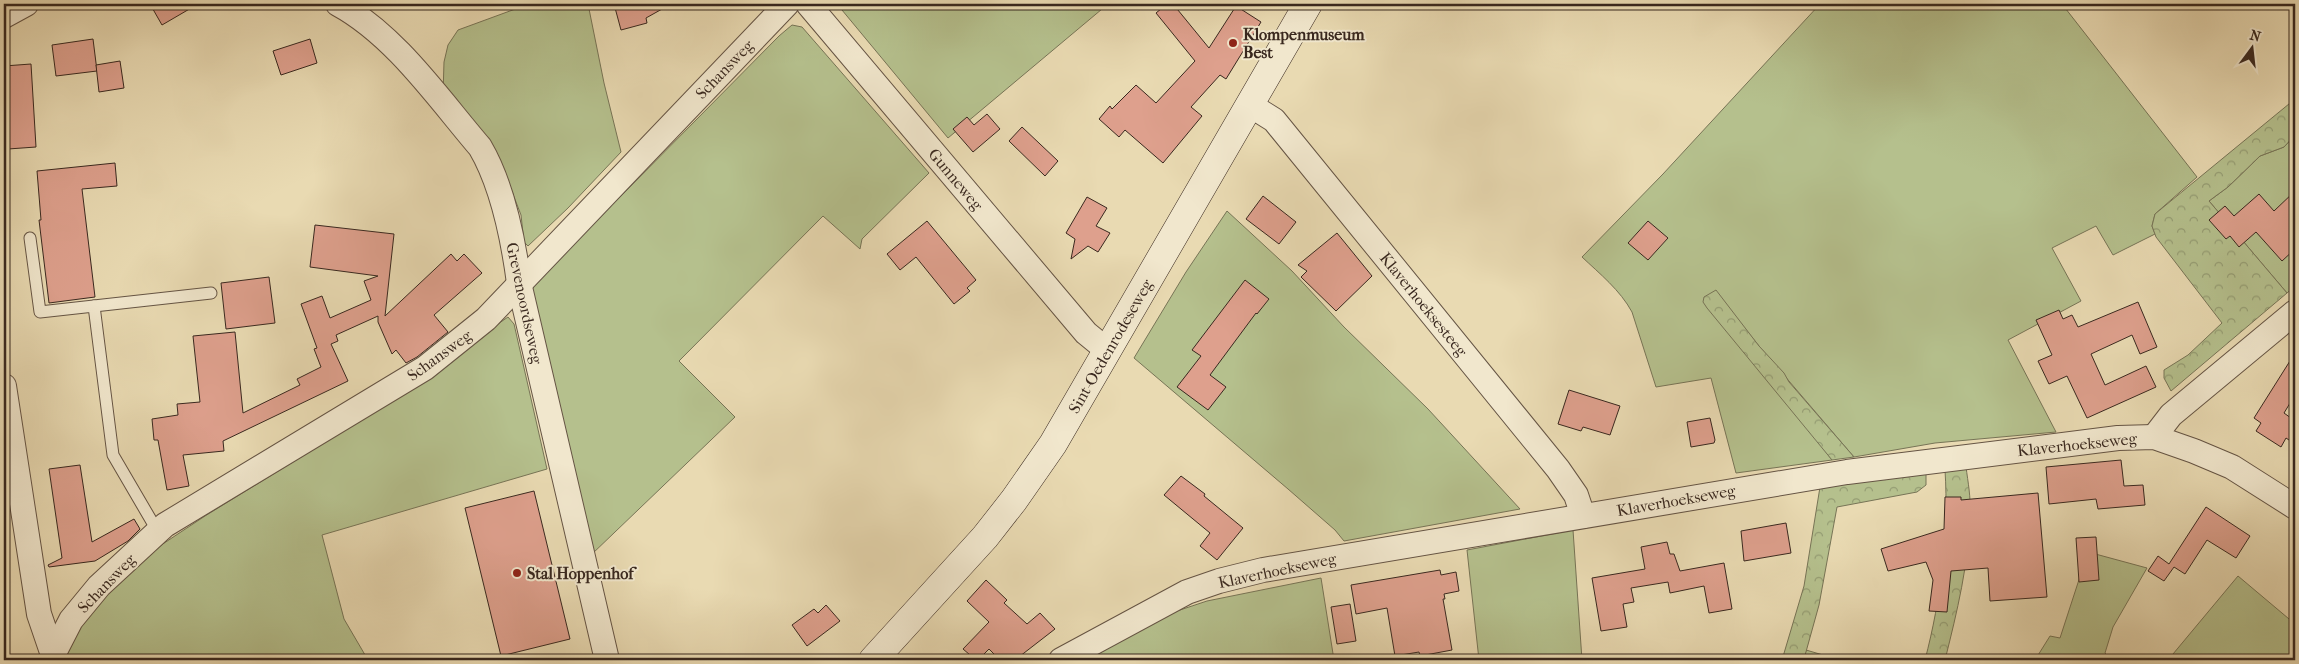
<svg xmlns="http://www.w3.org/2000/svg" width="2299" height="664" font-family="'IM FELL French Canon',serif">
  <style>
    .green { fill: #b5c08d; stroke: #777456 }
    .forest { fill: url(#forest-crowns); stroke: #777456 }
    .building { fill: #dea08d; stroke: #39281f }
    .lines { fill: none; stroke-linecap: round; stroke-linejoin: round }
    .lane-casing { stroke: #655444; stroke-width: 13 }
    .street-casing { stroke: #655444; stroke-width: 26 }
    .secondary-casing { stroke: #39281f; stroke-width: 29 }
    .lane { stroke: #f1e7cd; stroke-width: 11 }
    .street { stroke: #f1e7cd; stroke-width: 24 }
    .secondary { stroke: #f1e7cd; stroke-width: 28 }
    .poi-dot { fill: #8f2418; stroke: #f1e7cd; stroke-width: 2 }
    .labels { text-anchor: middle; stroke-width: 4; stroke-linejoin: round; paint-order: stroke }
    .poi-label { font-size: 16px; font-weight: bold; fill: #39281f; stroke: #f1e7cd; text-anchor: start }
    .street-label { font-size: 16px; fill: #39281f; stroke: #f1e7cd }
  </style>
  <defs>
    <pattern id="forest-crowns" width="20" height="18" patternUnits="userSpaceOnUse" patternTransform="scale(1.25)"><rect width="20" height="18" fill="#b5c08d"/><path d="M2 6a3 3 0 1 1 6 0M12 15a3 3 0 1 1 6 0" fill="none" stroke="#949c73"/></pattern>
  </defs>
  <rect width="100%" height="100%" fill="#e9dab2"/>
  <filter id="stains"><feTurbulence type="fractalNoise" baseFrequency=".004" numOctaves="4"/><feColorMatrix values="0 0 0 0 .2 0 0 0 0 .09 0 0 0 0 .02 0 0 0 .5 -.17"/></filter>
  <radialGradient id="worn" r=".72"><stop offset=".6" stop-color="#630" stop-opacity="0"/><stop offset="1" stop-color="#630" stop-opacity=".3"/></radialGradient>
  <g class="green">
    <path d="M529,4H588L604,83L621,152L568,208L528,246L524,242L521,215L506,176L443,95L444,62L448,45L458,30Z"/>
    <path d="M837,4H1108L948,138Z"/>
    <path d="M1820,4H2062L2197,177L2155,214L2152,226L2155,234L2113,255L2096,226L2052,248L2081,301L2008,340L2056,432L1935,443L1854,457L1759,346L1715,291L1806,426L1832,460L1736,473L1711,378L1656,387L1632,312C1620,290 1600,274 1582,257L1663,174Z"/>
    <path d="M792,25L802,27L929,173L862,239L860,249L823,216L679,361L735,417L591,555L531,287L779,36Z"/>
    <path d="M2295,135V286L2287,293L2209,201L2228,187L2260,156L2284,147Z"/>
    <path d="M1227,211L1292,271L1344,327L1428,409L1520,509L1344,541L1335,530L1288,489L1134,358L1186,272Z"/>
    <path d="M508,317L514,324L547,469L322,535L344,619L368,660H64L88,608L125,569L205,516L340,433Z"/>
    <path d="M1573,530L1582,660H1479L1467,550Z"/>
    <path d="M2088,552L2147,568L2113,627L2105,653L2111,660H2035L2050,636L2060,638Z"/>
    <path d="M2238,576L2295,624V660H2168Z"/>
    <path d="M1321,578L1334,660H1087L1168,614L1207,601Z"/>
    <path d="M1806,650L1840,660H1804Z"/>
  </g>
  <g class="forest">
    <path d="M2295,99V135L2284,147L2260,156L2228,187L2209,201L2287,293L2171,391L2164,378V370L2188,355L2222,323L2156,237L2152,226L2155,214Z"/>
    <path d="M1716,290L1759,346L1784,373L1789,382L1854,457L1832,460L1707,308L1703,302L1704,297Z"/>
    <path d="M1966,467C1968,482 1971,498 1970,513C1969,563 1957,612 1945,660H1925C1941,599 1949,533 1945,470Z"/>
    <path d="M1926,473V485L1917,492L1837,507L1819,605L1804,659L1782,660L1804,586L1820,487Z"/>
  </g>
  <g class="building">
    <path d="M150,4H198L162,25Z"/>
    <path d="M614,4H671L646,18L647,23L621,30Z"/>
    <path d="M1167,4H1173L1209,48L1236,6L1261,22L1226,79L1220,75L1191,107L1202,116L1163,163L1125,130L1119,137L1099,119L1110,106L1112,109L1136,85L1156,103L1195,61L1156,13Z"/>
    <path d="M93,39L97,71L56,76L52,45Z"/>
    <path d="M310,39L317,63L281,75L273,51Z"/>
    <path d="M120,61L124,88L99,92L96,65Z"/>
    <path d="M31,64L36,147L8,149L4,66Z"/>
    <path d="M987,114L1000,129L973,152L953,129L967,117L974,125Z"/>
    <path d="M1022,127L1058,161L1045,176L1009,141Z"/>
    <path d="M115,163L117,186L82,189L95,297L49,303L39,220H41L37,171Z"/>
    <path d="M2295,191V249L2282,261L2256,232L2239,247L2230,236L2226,239L2209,220L2225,206L2234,216L2259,194L2274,211Z"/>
    <path d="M1263,196L1296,222L1279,244L1246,219Z"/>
    <path d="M1087,197L1107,208L1096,226L1110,233L1098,252L1088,246L1071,259L1075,239L1066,233Z"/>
    <path d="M927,221L976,280L967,288L970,291L954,304L916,257L900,270L887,254Z"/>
    <path d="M1648,221L1668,238L1648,260L1628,243Z"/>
    <path d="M315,225L394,234L385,316L451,254L457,261L464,254L482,273L434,315L448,332L417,357L406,363L396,350L392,354L378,322V316L336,335L338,341L331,344L348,381L223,441L224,451L183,455L189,486L167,490L158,440H154L152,419L178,415L177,404L200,402L193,336L235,332L243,413L300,385L297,379L321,367L314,349L317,348L301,304L322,296L330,318L371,300L364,281L378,276L310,267Z"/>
    <path d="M1337,233L1372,276L1336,311L1301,277L1307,271L1298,265Z"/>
    <path d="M269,277L275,323L226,329L221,283Z"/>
    <path d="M1245,280L1269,299L1257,314L1256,313L1210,375L1226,387L1208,410L1177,387L1201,356L1192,350Z"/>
    <path d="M2138,302L2157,347L2140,354L2132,335L2091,354L2105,385L2146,366L2156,387L2087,418L2067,376L2049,384L2038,361L2052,355L2036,320L2059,310L2063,319L2072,315L2078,327Z"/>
    <path d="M2295,353V395L2284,413L2295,421V430L2289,440L2286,438L2281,447L2256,431L2261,423L2254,418Z"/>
    <path d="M1569,390L1620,406L1610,435L1583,427L1581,431L1558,424Z"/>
    <path d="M1710,418L1715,440L1714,443L1691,447L1687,422Z"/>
    <path d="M2121,460L2124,486L2143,485L2145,505L2098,509L2096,499L2049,504L2046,467Z"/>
    <path d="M80,465L92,542L134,519L140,529L128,541L95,561L49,567L48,565L62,558L49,469Z"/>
    <path d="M1181,476L1205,494L1204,496L1243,528L1217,560L1200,546L1210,533L1164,495Z"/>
    <path d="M534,491L570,639L501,656L465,508Z"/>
    <path d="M2038,493L2047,597L1990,601L1988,568L1951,571L1947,612L1929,611L1933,580L1926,562L1888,571L1881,549L1944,529L1945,497H1961V500Z"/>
    <path d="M2206,507L2250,536L2236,558L2207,540L2185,574L2174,567L2164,581L2148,571L2158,556L2169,564Z"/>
    <path d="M1786,523L1791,553L1744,561L1741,531Z"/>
    <path d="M2096,537L2099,580L2079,582L2076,538Z"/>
    <path d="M1667,542L1670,554H1674L1680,571L1724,563L1732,609L1709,613L1704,586L1670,593L1668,582L1631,588L1634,602L1623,604L1627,627L1601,631L1592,578L1645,569L1641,547Z"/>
    <path d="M1440,570L1441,575L1456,572L1459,591L1444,594L1445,599H1443L1452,650L1420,656L1419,652L1395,656L1387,608L1356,614L1351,585Z"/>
    <path d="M986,580L1007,600L1004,603L1027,624L1040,613L1055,629L1015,660H1000L989,649L978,660H976L963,649L989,622L967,601Z"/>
    <path d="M1350,604L1356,641L1337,644L1331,607Z"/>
    <path d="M826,605L840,621L807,646L792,625L814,609L818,613Z"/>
  </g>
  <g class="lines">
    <defs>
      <g id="lane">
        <path d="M30,238L40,312L94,306L113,455L158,532"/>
        <path d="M94,306L211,293"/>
      </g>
      <g id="street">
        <path d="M338,4C395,35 438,98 480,147C503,186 513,238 519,283L607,660"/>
        <path d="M808,4L1086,333L1108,351"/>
        <path d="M4,16L26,4"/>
        <path d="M1250,105L1274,120L1558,469L1576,495L1583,516"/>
        <path d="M4,386L39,614L53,655L52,660"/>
        <path d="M2154,437L2171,415L2295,312"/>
        <path d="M53,655L71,620L99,586L165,525L425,368L486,319L787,4"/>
        <path d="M1061,660L1187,592L1219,581L1263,570L1847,472L2118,438L2154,437L2194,451L2232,467L2295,507"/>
      </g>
      <path id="secondary" d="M873,660L985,537L1014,500L1053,444L1308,4"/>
    </defs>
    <use href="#lane" class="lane-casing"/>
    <use href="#street" class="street-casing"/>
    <use href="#secondary" class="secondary-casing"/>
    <use href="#lane" class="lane"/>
    <use href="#street" class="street"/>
    <use href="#secondary" class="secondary"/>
  </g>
  <g class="poi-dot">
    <circle cx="1233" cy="43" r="5"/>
    <circle cx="517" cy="573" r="5"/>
  </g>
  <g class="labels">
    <g class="poi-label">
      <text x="1243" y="40">Klompenmuseum<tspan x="1243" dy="18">Best</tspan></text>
      <text x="527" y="579">Stal Hoppenhof</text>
    </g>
    <g class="street-label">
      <text transform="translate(724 69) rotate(-46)" y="6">Schansweg</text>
      <text transform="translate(956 179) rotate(50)" y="6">Gunneweg</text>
      <text transform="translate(525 303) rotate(78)" y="6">Grevenoordseweg</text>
      <text transform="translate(1424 304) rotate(51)" y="6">Klaverhoeksesteeg</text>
      <text transform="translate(1110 346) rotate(-60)" y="6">Sint-Oedenrodeseweg</text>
      <text transform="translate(439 355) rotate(-36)" y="6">Schansweg</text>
      <text transform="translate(2077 444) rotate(-6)" y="6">Klaverhoekseweg</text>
      <text transform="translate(1676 500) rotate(-10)" y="6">Klaverhoekseweg</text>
      <text transform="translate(1277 570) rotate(-12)" y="6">Klaverhoekseweg</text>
      <text transform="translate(106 583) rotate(-46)" y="6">Schansweg</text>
    </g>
  </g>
  <rect width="2299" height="664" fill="none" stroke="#e9dab2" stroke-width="20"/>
  <rect x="5" y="5" width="2289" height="654" fill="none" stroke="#39281f" stroke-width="2.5"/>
  <rect x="10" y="10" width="2279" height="644" fill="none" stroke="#39281f"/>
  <g transform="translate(2252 48) rotate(15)" stroke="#f1e7cd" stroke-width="4" paint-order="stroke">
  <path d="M0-4L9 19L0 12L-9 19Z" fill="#39281f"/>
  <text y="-8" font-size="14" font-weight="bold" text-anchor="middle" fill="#39281f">N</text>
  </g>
  <rect width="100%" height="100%" filter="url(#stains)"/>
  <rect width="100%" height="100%" fill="url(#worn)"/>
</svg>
